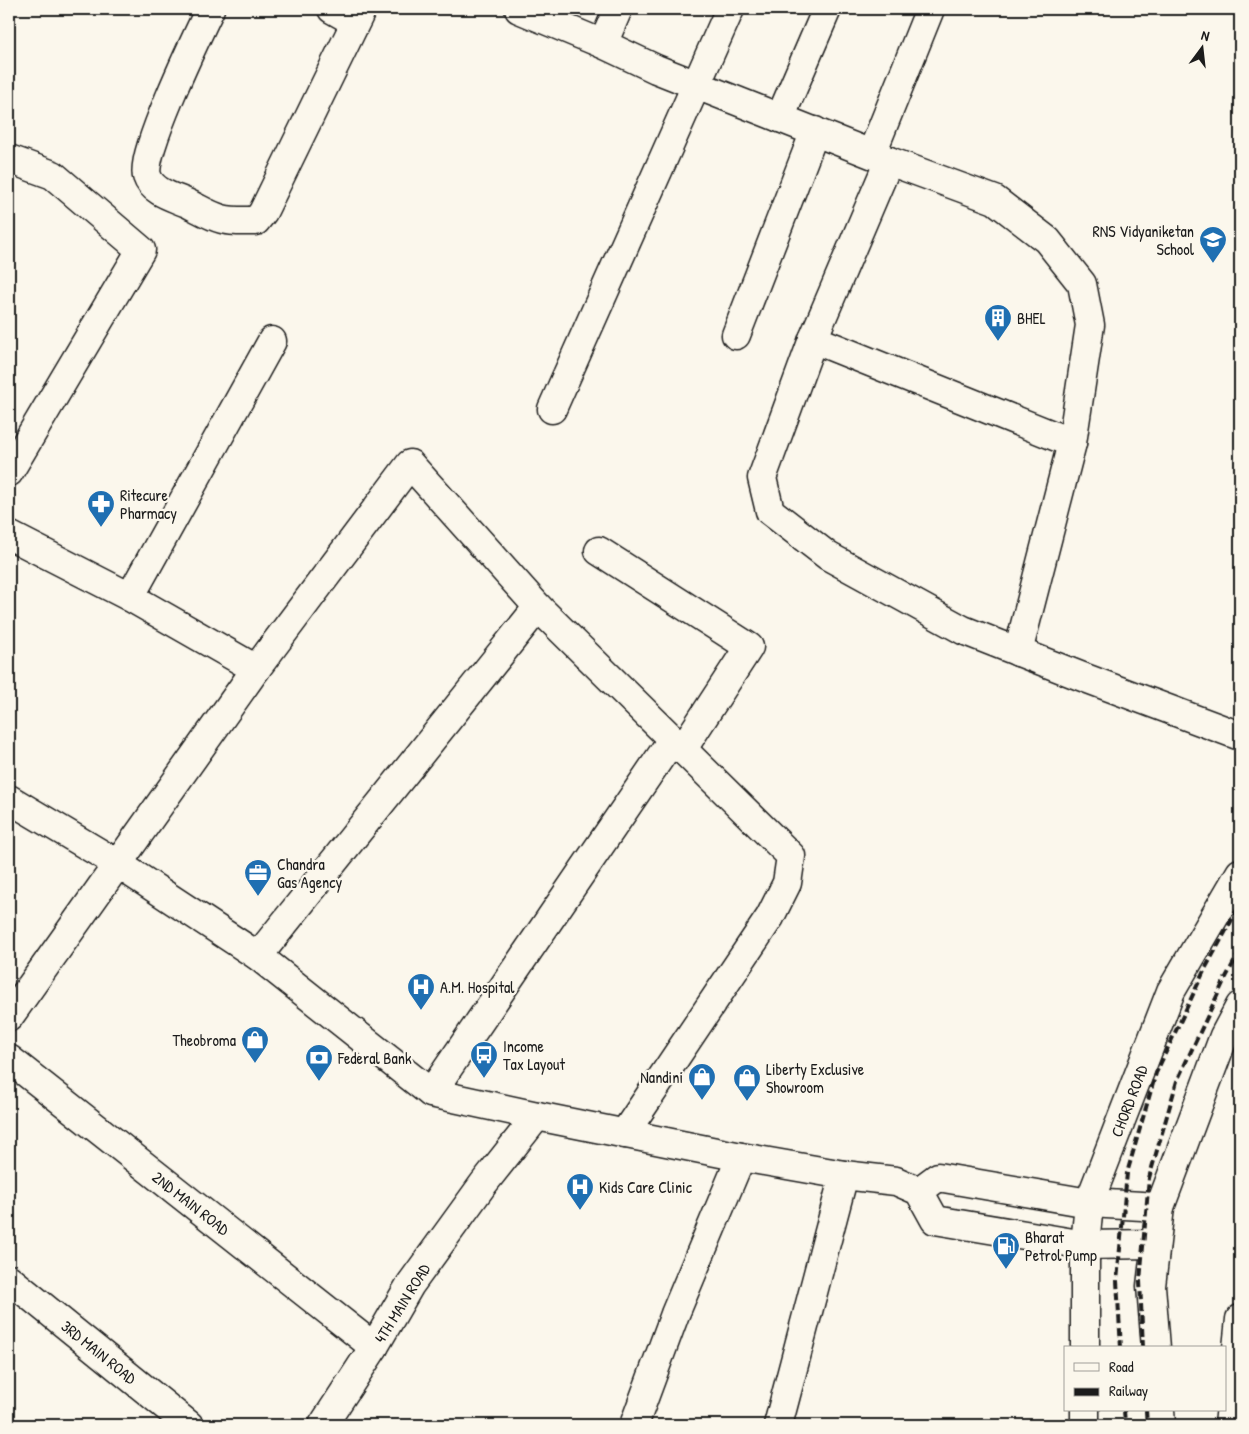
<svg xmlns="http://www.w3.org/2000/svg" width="1249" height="1434" font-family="'Patrick Hand',sans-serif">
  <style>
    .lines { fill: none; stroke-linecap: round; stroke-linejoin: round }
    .minor-casing { stroke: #1c1c1c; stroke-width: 31 }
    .tertiary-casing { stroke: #1c1c1c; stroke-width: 31 }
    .secondary-casing { stroke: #1c1c1c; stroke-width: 31 }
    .primary-casing { stroke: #1c1c1c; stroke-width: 31 }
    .minor { stroke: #fbf7ec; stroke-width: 28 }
    .tertiary { stroke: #fbf7ec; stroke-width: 28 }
    .secondary { stroke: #fbf7ec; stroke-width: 28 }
    .primary { stroke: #fbf7ec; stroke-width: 28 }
    .rail { stroke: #1c1c1c; stroke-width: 4; stroke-dasharray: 8 4; stroke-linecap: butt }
    .labels { text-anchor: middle; stroke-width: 4.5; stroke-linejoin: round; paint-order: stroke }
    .poi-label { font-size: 16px; fill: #1c1c1c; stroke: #fbf7ec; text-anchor: start }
    .street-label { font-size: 16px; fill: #1c1c1c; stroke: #fbf7ec }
  </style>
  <rect width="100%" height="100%" fill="#fbf7ec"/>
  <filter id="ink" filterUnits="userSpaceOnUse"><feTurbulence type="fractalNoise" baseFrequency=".02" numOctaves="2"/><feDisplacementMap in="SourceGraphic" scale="10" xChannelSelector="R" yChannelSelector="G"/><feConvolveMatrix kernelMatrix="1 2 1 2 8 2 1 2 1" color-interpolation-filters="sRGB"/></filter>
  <g filter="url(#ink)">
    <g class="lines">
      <defs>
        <g id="minor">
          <path d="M210,9C198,34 139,156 147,176C152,192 173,197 187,203C198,208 210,216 222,219C233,222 245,221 256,221L263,212L362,9"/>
          <path d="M332,9L355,22"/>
          <path d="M519,9L603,44L656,69L889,161L813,339L762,478L770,511L828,556L963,630L1080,676L1240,736"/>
          <path d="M603,44L618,9"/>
          <path d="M780,118L827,9"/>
          <path d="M872,153L930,9"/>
          <path d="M9,159L53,175L141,250L9,472"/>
          <path d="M889,161L995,200L1047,240L1082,284L1090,325L1072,443L1018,652"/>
          <path d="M736,335L815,131"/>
          <path d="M813,339L1072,443"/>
          <path d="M552,409L730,9"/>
          <path d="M9,535L130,597L256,669L9,1017"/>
          <path d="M599,551L749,647L682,750"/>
          <path d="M130,597L272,341"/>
          <path d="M256,669L410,464L538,607L791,856L787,883L770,917L624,1134"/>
          <path d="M258,956L538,607"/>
          <path d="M9,1059L374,1347"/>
          <path d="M431,1093L672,740"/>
          <path d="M9,1279L189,1425"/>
          <path d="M323,1425L374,1347L410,1285L484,1183L537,1116"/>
          <path d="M634,1425L675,1314L741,1157"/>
          <path d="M778,1425L844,1175"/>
        </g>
        <path id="tertiary" d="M1229,1425L1240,1319"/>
        <g id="secondary">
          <path d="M9,799L118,864L258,956L431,1093L537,1116L741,1157L844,1175L896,1181L919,1191L935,1220L1085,1245L1155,1244"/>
          <path d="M919,1191L938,1177L1089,1203L1160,1207"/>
        </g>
        <g id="primary">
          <path d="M1085,1348V1245L1089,1203L1171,991L1240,873"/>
          <path d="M1156,1348L1151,1286L1160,1207L1224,1036L1240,1006"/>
          <path d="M1085,1410V1425"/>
          <path d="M1160,1410L1161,1425"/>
        </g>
      </defs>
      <use href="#minor" class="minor-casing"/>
      <use href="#tertiary" class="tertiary-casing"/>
      <use href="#secondary" class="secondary-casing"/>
      <use href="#primary" class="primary-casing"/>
      <use href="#minor" class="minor"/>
      <use href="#tertiary" class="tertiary"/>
      <use href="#secondary" class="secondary"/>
      <use href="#primary" class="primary"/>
      <g class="rail">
        <path d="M1121,1348L1117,1281L1127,1173L1156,1073L1205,969L1240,905"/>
        <path d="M1143,1348L1140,1281L1149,1178L1177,1081L1225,979L1240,951"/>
        <path d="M1124,1410L1125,1425"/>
        <path d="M1146,1410L1147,1425"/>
      </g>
    </g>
  </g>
  <defs>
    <symbol id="school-pin" viewBox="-11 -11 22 30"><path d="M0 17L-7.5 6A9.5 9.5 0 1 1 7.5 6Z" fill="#1f6fb2" stroke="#fbf7ec"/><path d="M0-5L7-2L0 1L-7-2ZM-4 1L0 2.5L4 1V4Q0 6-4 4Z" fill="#fff"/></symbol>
    <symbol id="building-pin" viewBox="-11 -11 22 30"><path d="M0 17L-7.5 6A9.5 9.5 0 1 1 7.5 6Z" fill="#1f6fb2" stroke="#fbf7ec"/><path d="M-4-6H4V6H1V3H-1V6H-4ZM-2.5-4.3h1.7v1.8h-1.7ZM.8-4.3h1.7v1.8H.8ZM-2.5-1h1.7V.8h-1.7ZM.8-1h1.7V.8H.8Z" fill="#fff"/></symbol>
    <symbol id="pharmacy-pin" viewBox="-11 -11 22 30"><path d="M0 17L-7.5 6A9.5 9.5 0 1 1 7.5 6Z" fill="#1f6fb2" stroke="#fbf7ec"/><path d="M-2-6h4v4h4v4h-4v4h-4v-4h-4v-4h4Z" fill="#fff"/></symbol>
    <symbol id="office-pin" viewBox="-11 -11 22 30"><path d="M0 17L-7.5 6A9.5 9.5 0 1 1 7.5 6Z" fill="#1f6fb2" stroke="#fbf7ec"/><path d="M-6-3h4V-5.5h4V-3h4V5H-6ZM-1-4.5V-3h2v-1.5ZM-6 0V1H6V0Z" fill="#fff"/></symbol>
    <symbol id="hospital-pin" viewBox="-11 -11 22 30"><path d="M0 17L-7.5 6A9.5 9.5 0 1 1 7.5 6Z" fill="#1f6fb2" stroke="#fbf7ec"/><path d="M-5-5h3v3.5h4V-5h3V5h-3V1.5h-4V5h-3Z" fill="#fff"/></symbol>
    <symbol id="shop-pin" viewBox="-11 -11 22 30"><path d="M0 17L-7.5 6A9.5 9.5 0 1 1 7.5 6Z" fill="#1f6fb2" stroke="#fbf7ec"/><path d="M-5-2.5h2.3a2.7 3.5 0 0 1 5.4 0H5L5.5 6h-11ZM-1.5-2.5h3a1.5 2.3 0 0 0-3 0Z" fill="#fff"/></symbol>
    <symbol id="bus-pin" viewBox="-11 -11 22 30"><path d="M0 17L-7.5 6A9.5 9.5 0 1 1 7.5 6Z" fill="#1f6fb2" stroke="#fbf7ec"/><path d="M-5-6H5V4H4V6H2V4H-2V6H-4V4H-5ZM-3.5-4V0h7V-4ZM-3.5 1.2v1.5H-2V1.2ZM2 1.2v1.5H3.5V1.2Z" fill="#fff"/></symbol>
    <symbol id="bank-pin" viewBox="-11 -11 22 30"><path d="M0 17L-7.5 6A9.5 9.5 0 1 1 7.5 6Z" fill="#1f6fb2" stroke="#fbf7ec"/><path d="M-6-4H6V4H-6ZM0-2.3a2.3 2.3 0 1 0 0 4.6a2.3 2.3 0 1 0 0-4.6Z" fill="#fff"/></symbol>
    <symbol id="fuel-pin" viewBox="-11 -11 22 30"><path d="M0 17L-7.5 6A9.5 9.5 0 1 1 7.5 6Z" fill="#1f6fb2" stroke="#fbf7ec"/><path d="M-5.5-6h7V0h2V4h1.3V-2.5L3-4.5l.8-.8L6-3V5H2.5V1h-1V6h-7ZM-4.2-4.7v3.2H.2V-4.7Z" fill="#fff"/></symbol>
  </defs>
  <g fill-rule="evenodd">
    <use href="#school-pin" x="1197" y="224" width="32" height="43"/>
    <use href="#building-pin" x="982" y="302" width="32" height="43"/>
    <use href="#pharmacy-pin" x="85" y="488" width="32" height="43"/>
    <use href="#office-pin" x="242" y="857" width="32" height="43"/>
    <use href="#hospital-pin" x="405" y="971" width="32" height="43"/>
    <use href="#shop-pin" x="239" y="1024" width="32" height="43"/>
    <use href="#bus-pin" x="468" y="1039" width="32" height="43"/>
    <use href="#bank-pin" x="303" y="1042" width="32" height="43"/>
    <use href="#shop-pin" x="686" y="1061" width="32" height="43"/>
    <use href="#shop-pin" x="731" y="1062" width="32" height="43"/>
    <use href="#hospital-pin" x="564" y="1171" width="32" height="43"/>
    <use href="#fuel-pin" x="990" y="1230" width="32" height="43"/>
  </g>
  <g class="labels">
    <g class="poi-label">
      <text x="1194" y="237" text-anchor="end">RNS Vidyaniketan<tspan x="1194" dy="18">School</tspan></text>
      <text x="1017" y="324">BHEL</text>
      <text x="120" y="501">Ritecure<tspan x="120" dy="18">Pharmacy</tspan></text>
      <text x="277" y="870">Chandra<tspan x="277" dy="18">Gas Agency</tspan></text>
      <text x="440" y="993">A.M. Hospital</text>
      <text x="236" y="1046" text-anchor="end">Theobroma</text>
      <text x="503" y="1052">Income<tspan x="503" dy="18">Tax Layout</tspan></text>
      <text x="338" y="1064">Federal Bank</text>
      <text x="766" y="1075">Liberty Exclusive<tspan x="766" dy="18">Showroom</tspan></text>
      <text x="683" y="1083" text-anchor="end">Nandini</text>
      <text x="599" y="1193">Kids Care Clinic</text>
      <text x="1025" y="1243">Bharat<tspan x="1025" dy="18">Petrol Pump</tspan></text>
    </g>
    <g class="street-label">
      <text transform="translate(1129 1101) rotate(-69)" y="6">CHORD ROAD</text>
      <text transform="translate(191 1203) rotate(38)" y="6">2ND MAIN ROAD</text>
      <text transform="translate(402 1303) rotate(-58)" y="6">4TH MAIN ROAD</text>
      <text transform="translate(99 1352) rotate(39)" y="6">3RD MAIN ROAD</text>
    </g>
  </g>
  <rect width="1249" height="1434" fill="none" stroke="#fbf7ec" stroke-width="30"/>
  <rect x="15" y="15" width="1219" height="1404" fill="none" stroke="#1c1c1c" stroke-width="2" filter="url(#ink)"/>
  <rect x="1064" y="1346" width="162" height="65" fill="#fbf7ec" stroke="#a29f99"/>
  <rect x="1074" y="1363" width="25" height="8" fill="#fbf7ec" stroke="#a29f99"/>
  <text x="1109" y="1372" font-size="15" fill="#1c1c1c">Road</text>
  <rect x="1074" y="1388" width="25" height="8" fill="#1c1c1c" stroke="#a29f99"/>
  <text x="1109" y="1396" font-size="15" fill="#1c1c1c">Railway</text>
  <g transform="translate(1202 48) rotate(15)" stroke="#fbf7ec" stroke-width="4" paint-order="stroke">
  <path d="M0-4L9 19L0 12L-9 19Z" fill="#1c1c1c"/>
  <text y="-8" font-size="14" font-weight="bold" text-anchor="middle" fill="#1c1c1c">N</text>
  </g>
</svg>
